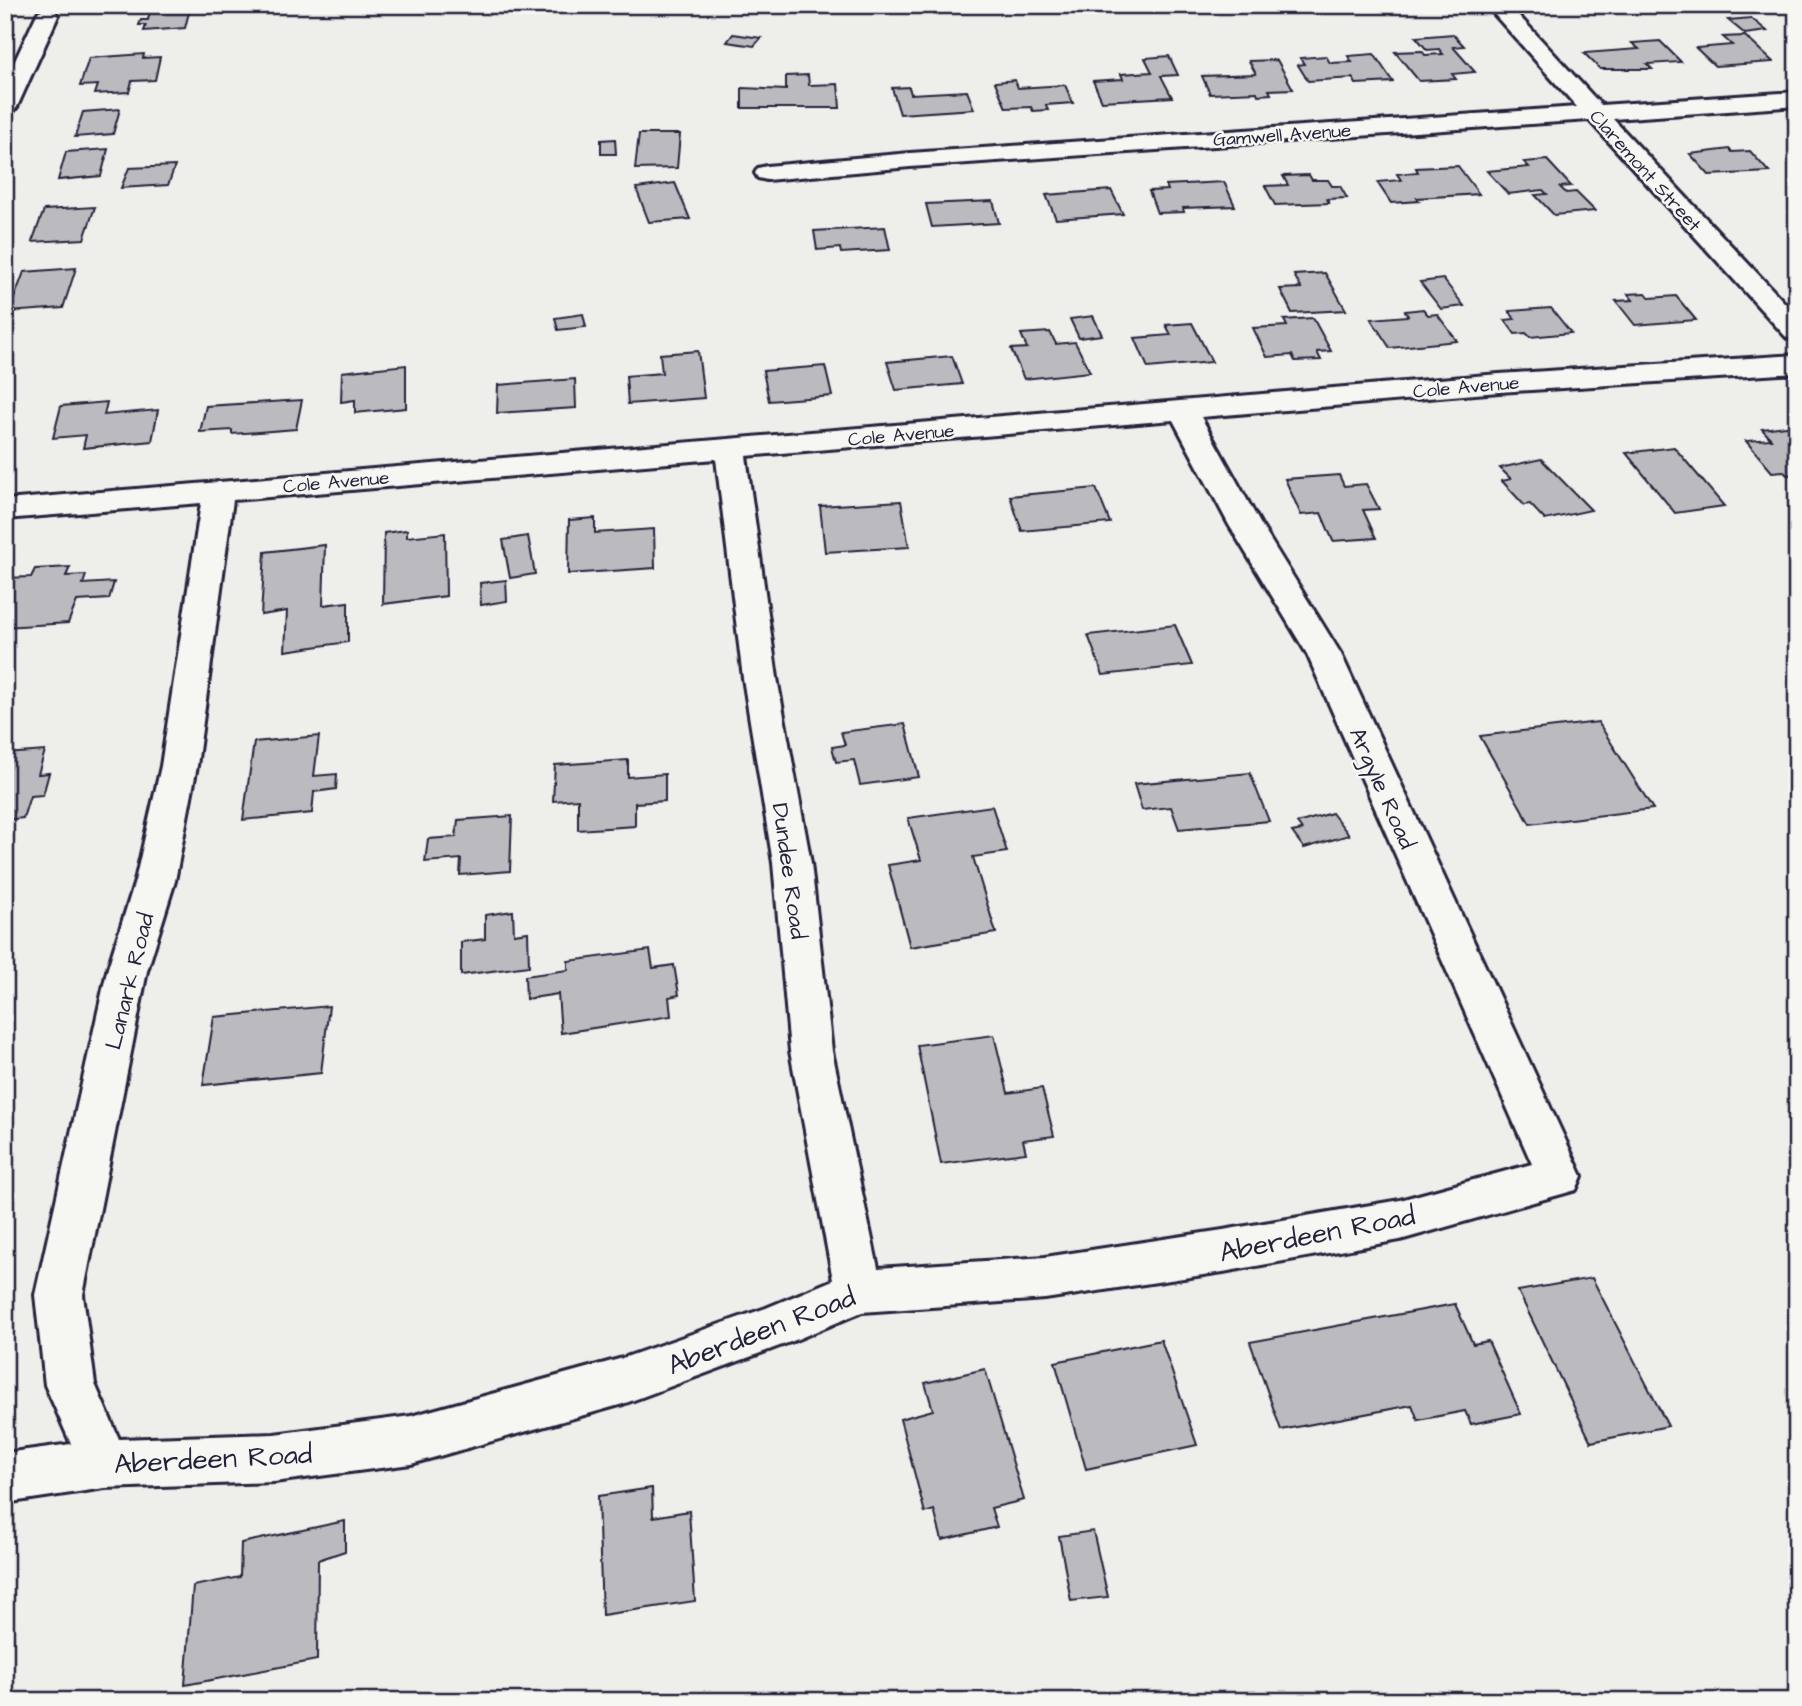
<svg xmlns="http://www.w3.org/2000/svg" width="1802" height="1706" font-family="'Architects Daughter',sans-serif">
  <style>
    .building { fill: #bbbbbf; stroke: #22223b; stroke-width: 2 }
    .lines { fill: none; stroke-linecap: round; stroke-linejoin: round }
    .minor-casing { stroke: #22223b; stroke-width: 6 }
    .minor { fill: #f6f6f2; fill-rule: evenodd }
    .labels { text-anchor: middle; stroke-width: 5; stroke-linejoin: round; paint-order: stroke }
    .far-street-label { font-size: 19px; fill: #22223b; stroke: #f6f6f2 }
    .street-label { font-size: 23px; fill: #22223b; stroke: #f6f6f2 }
    .near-street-label { font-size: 28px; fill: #22223b; stroke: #f6f6f2 }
  </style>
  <rect width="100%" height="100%" fill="#eeeeeb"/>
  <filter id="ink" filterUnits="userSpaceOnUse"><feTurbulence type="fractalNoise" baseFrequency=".0143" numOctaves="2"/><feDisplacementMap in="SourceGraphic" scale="14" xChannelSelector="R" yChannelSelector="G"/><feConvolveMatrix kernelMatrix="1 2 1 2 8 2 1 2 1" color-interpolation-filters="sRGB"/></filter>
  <g filter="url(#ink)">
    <g class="building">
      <path d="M1140,5H1169L1170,11L1141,10Z"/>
      <path d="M190,8L185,28L144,31L146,25H139L141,20H148L150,10Z"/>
      <path d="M1751,18L1767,31L1745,34L1728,20Z"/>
      <path d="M733,34L761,38L754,46L727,42Z"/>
      <path d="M1453,34L1464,46L1453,47L1475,72L1452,74L1456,79L1419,81L1395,52L1422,51L1425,55L1443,54L1439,49L1427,50L1416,37Z"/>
      <path d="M1745,36L1773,62L1715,66L1696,48L1732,45L1723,37Z"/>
      <path d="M1660,41L1681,62L1647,64L1652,69H1600L1584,53L1639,49L1632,43Z"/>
      <path d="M144,54L143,58L160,57L155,80L132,81L129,92L95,94L98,85L80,86L89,58Z"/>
      <path d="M1374,54L1393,82L1356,84L1353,78L1308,81L1298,65L1304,64L1300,58L1326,56L1330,63L1352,62L1348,56Z"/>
      <path d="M1169,56L1178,75L1161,76L1172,97L1102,101L1093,81L1123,79L1121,74L1152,72L1145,58Z"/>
      <path d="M1277,60L1293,89L1269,90L1271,94L1258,95L1257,92L1210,94L1202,76L1256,74L1249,61Z"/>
      <path d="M808,75L809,85L838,84L840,108H742V88L786,90V76Z"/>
      <path d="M1015,80L1018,88L1065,85L1073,103L1046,105L1048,110L1033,111L1031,107L1006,108L995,82Z"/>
      <path d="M909,87L911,94L967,91L974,109L900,114L892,88Z"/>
      <path d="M120,109L113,134L75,137L83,112Z"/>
      <path d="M639,134H680L677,168L635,169Z"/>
      <path d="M615,139L616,154H601V140Z"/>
      <path d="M108,149L101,176L58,180L66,152Z"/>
      <path d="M1730,149L1732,152L1750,151L1769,172L1709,175L1690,154Z"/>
      <path d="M1547,160L1571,186L1560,187L1566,193L1576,192L1595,211L1554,215L1535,195L1547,194L1543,190L1508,194L1487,171L1529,167L1524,162Z"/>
      <path d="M175,166L168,185L121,188L129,168Z"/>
      <path d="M1458,166L1479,194L1417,198L1419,201L1391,203L1377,182L1401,180L1397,174L1418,172L1416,168Z"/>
      <path d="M1309,175L1312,180H1328L1332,186H1340L1347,198L1327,199L1329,203L1275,205L1265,186L1288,185L1283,176Z"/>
      <path d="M1224,182L1235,206L1183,208L1184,212L1157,213L1149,191L1168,190L1166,185Z"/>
      <path d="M675,183L690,219L649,222L636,188Z"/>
      <path d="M1111,190L1123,214L1056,219L1046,195Z"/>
      <path d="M993,201L999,223L932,227L926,204Z"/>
      <path d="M95,207L84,239L32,242L44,210Z"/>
      <path d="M885,227L890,250L841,253L840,248L817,250L814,231Z"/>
      <path d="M76,268L63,308L9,312L24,272Z"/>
      <path d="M1325,273L1346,310L1292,313L1280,289L1301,288L1294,275Z"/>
      <path d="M1443,279L1464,306L1441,309L1420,282Z"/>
      <path d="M1646,293L1650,298L1676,296L1696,320L1635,325L1616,301L1633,300L1628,294Z"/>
      <path d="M1551,308L1571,333L1530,337L1526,333L1515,334L1505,320L1515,319L1509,311Z"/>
      <path d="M1423,309L1428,315L1437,314L1457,341L1390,348L1371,319L1408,316L1405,311Z"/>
      <path d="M583,314L586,327L558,330L555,318Z"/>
      <path d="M1093,316L1102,335L1079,338L1070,319Z"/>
      <path d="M1313,318L1331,351L1317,352L1321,360L1295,361L1292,355L1267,357L1253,328L1287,326L1284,320Z"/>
      <path d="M1192,323L1212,362L1148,368L1135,338L1171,335L1166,325Z"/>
      <path d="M1050,332L1056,344L1075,342L1090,372L1024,379L1011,349L1027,348L1021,334Z"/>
      <path d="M698,351L704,398L628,404L626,376L662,373L660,354Z"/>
      <path d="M952,356L962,384L896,390L887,362Z"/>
      <path d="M406,365V408L355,413V400L341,402L342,372Z"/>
      <path d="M825,366L832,396L769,401L763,371Z"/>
      <path d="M575,379L576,408L497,413L498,385Z"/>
      <path d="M302,400L296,429L232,434V430L200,432L206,406Z"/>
      <path d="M107,402L104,415L158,410L152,441L83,448L86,435L53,438L61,406Z"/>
      <path d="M1794,425L1797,428V474L1787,475L1783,471L1772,472L1746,441L1771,439L1762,429Z"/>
      <path d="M1674,447L1724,506L1675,513L1626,453Z"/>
      <path d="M1541,459L1591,510L1545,520L1530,504L1524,505L1502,481L1511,479L1500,468Z"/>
      <path d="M1339,475L1344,486L1366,484L1379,509L1363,510L1376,538L1333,541L1321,513L1301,515L1285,479Z"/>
      <path d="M1096,488L1110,523L1022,531L1010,496Z"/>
      <path d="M901,501L909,547L825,552L820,506Z"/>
      <path d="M595,518V533L654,529L655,568L568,574L569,520Z"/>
      <path d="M407,530V537L445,533L446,596L383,604L384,533Z"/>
      <path d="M528,536L535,574L510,578L503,540Z"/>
      <path d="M325,545L323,605L348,602V642L285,651L287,611L261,615L265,552Z"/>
      <path d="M70,567L66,576L86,575L83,584L114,582L109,599L77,601L68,623L5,627V578L31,577L35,569Z"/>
      <path d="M506,580L507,601L481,605L480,583Z"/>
      <path d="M1175,625L1192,665L1103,675L1088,635Z"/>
      <path d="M1598,722L1653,809L1530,824L1480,736Z"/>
      <path d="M905,724L919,777L860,785L854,760L836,762L832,747L845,745L841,732Z"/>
      <path d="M319,736L314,776L337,774L336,789L314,792L312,813L243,820L254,742Z"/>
      <path d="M45,751L38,774L49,773L43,795L30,796L23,818L5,820V754Z"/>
      <path d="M628,760V777L665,774V801L635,803V826L578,830V799L553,801L555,765Z"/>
      <path d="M1250,773L1269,821L1179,829L1171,807L1142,810L1134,784Z"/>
      <path d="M992,806L1007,852L973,857L996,933L910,947L888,865L921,860L908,818Z"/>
      <path d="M1332,813L1349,835L1304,848L1292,832L1302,830L1297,823Z"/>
      <path d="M512,816L510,871L460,875L461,859L425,862L428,839L456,837L458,820Z"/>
      <path d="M513,911L514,934L528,932L529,966L461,975V942L485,939V915Z"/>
      <path d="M5,937H14L5,968Z"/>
      <path d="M650,950L653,968L674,965L679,995L669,997L671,1016L561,1033L558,994L526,999L525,976L568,970V961Z"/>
      <path d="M329,1006L321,1073L203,1085L214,1017Z"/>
      <path d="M994,1035L1008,1093L1042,1088L1054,1136L1023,1140L1026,1153L941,1164L917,1045Z"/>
      <path d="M1592,1278L1668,1426L1591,1442L1518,1291Z"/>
      <path d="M1455,1304L1473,1344L1488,1341L1521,1414L1471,1424L1465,1411L1418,1420L1412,1405L1281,1430L1250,1342Z"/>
      <path d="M1161,1340L1197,1445L1086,1469L1055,1362Z"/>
      <path d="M985,1369L1024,1500L991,1508L997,1527L942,1540L934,1510L925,1513L900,1419L933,1410L925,1383Z"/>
      <path d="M652,1488L653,1517L689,1511L695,1601L602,1615L598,1496Z"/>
      <path d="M345,1521V1551L318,1560L317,1660L185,1685L193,1586L240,1577L241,1543Z"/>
      <path d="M1093,1531L1108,1597L1071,1601L1059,1536Z"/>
    </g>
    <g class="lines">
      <defs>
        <g id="minor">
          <path d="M1486,5H1509L1601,105L1797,92V106L1613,119L1797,316V340L1787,338L1589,120L910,167L767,180L758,178L755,173L758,168L767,166L910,153L1577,107Z"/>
          <path d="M47,9L55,11L58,16L17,107L13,112L5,114V82L36,16L39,11Z"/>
          <path d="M1797,355V373L1499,392L1201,417L1261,525L1341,654L1582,1176L1576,1190L1400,1240L1223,1272L1045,1299L862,1312L793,1341L623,1404L411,1464L274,1482L105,1488L5,1503V1453L71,1444L45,1385L35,1295L107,971L135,881L161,766L201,503L5,519V500L1499,374ZM1173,420L1229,525L1307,654L1532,1164L1400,1200L1223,1230L1045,1257L878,1268L832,1051L811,863L777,678L746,456ZM716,459L743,678L773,863L790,1051L833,1280L766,1308L623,1358L411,1416L274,1434L119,1439L95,1384L83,1295L147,971L175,881L197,766L233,500Z"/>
        </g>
      </defs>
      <use href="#minor" class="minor-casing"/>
      <use href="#minor" class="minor"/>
    </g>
  </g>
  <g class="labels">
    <g class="far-street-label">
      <text transform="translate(1282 134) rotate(-4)" y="7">Gamwell Avenue</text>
      <text transform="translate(1646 170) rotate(48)" y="7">Claremont Street</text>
      <text transform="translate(1466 386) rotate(-5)" y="7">Cole Avenue</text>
      <text transform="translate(901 434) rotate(-5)" y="7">Cole Avenue</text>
      <text transform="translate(336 481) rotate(-5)" y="7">Cole Avenue</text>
    </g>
    <g class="street-label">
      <text transform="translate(1383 788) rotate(66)" y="8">Argyle Road</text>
      <text transform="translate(790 871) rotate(82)" y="8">Dundee Road</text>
      <text transform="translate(129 981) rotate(-76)" y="8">Lanark Road</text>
    </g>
    <g class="near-street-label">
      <text transform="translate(1317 1233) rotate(-11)" y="10">Aberdeen Road</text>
      <text transform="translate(761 1330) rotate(-21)" y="10">Aberdeen Road</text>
      <text transform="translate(213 1458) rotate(-3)" y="10">Aberdeen Road</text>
    </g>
  </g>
  <rect width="1802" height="1706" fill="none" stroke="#f6f6f2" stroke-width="28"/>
  <rect x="14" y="14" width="1774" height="1678" fill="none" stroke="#22223b" stroke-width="2.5" filter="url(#ink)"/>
</svg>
